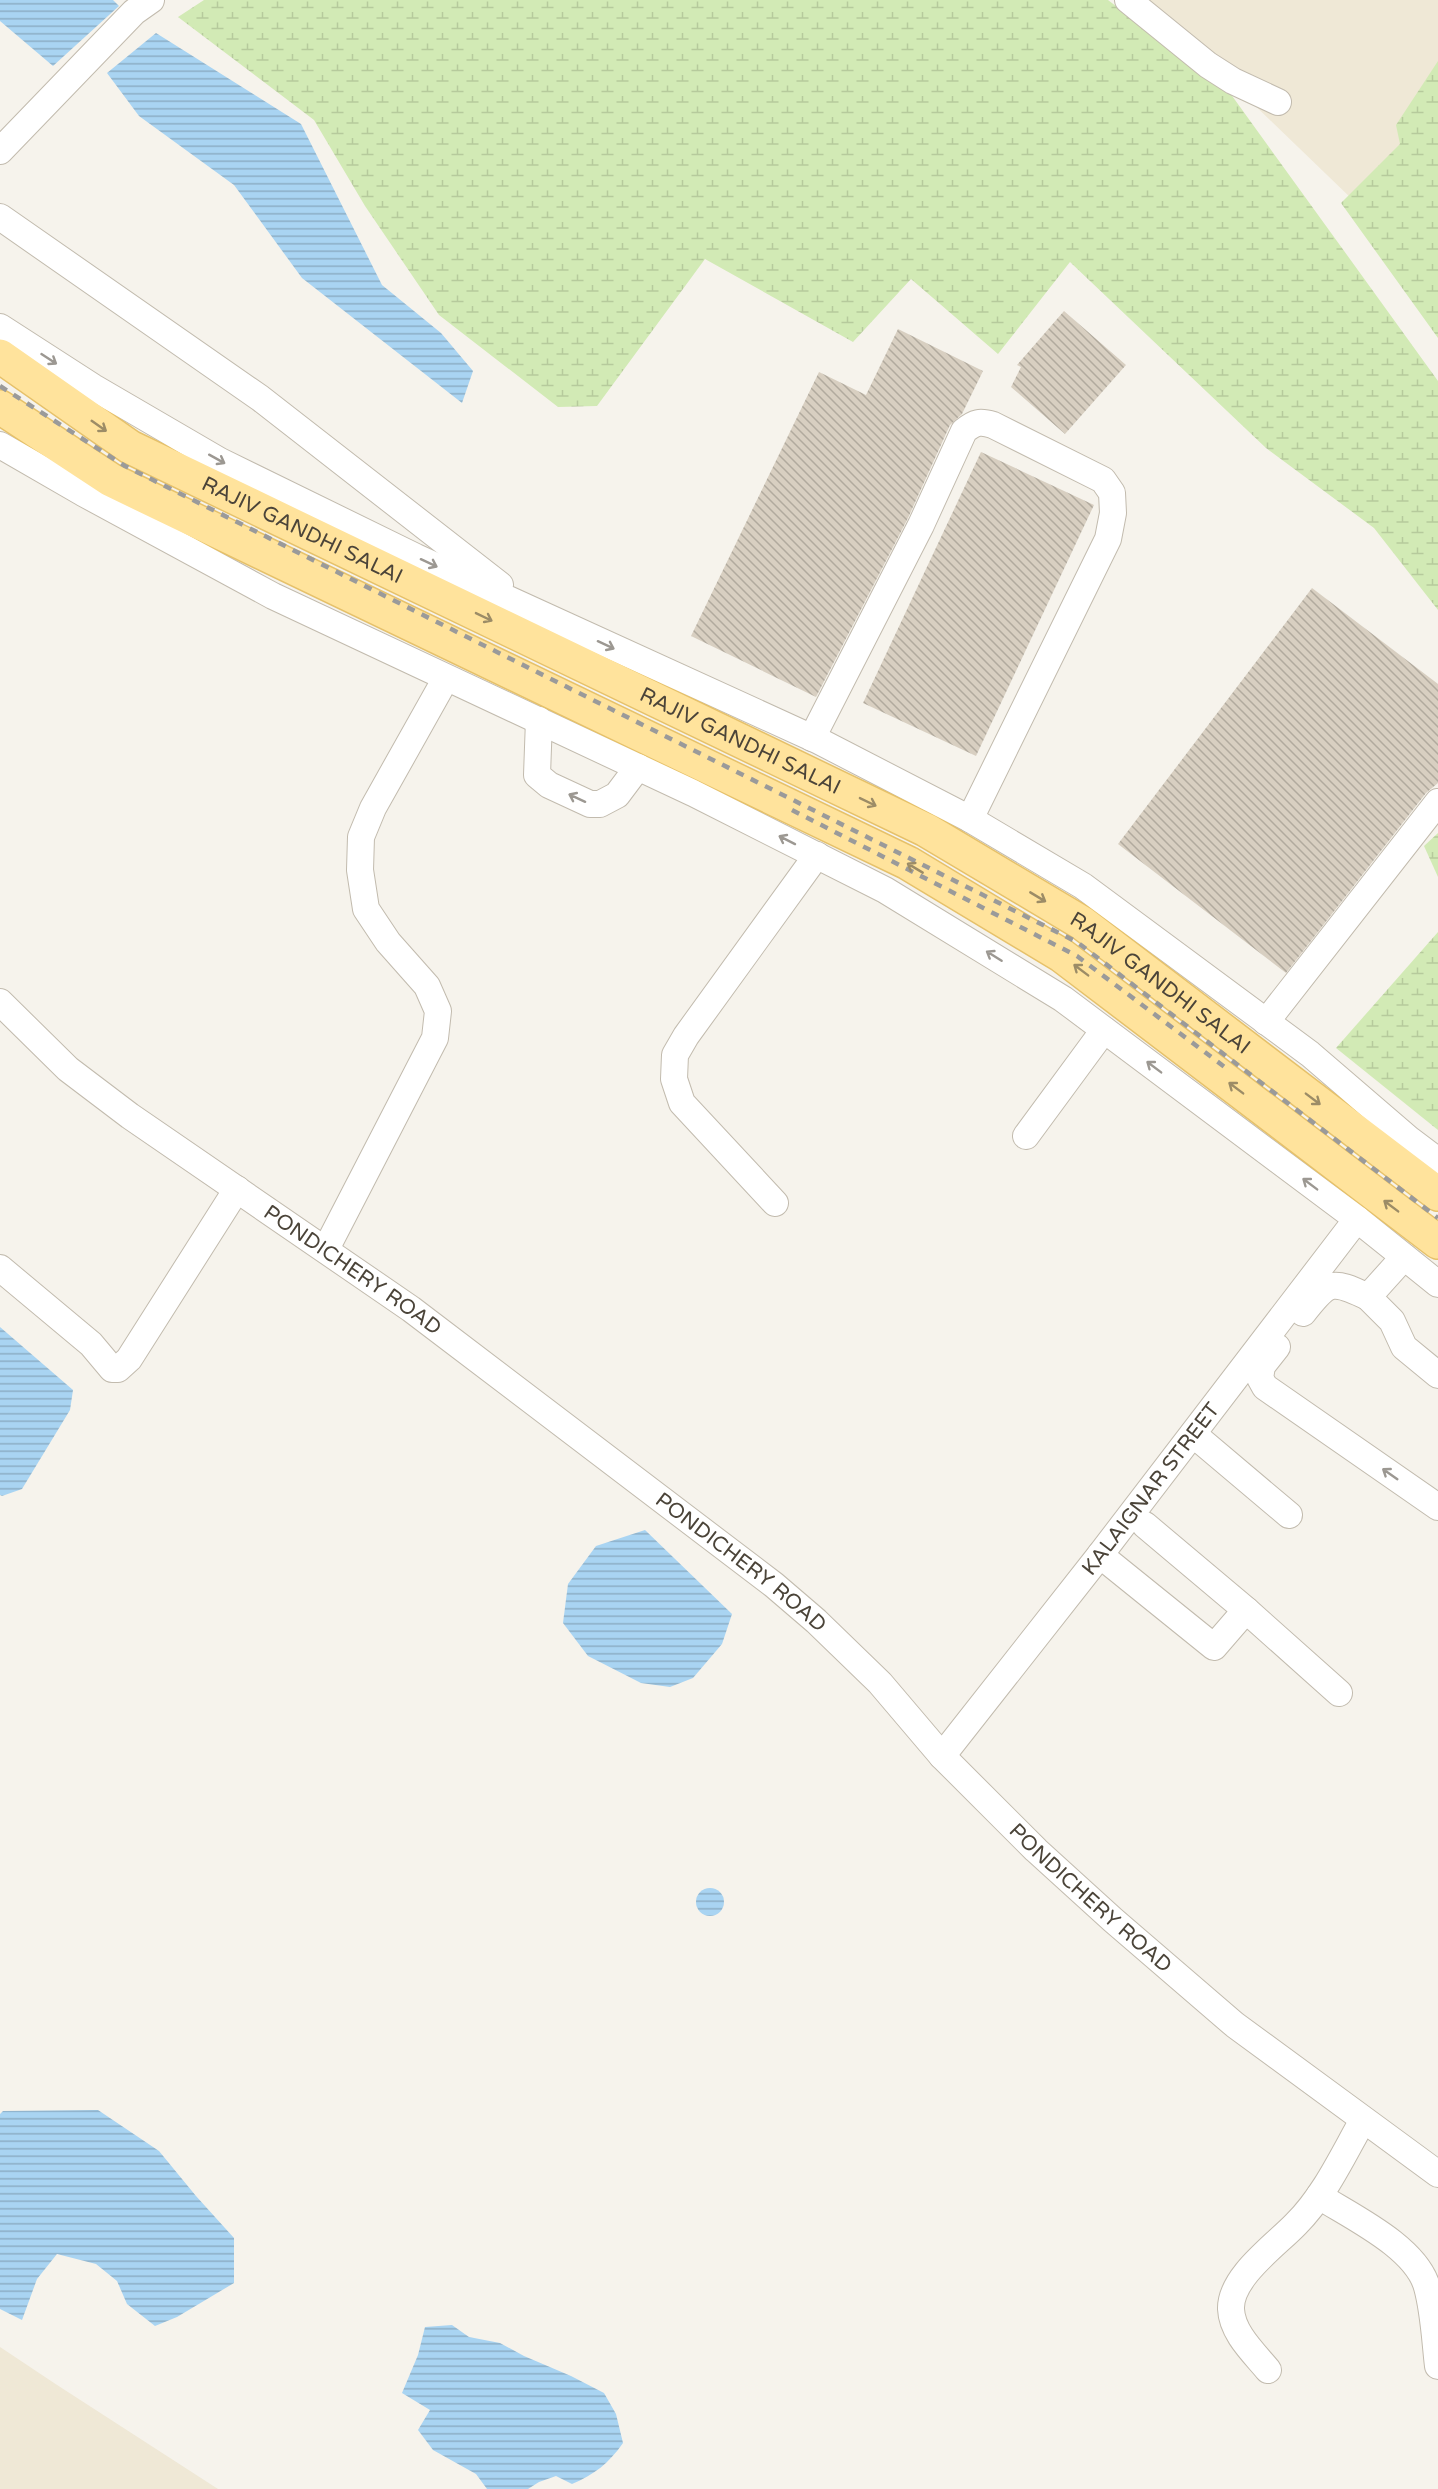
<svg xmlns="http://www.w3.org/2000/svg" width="1438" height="2489" font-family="'Varela Round',sans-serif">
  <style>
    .education { fill: #efe8d6 }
    .wetland { fill: url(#wetland-marsh) }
    .water { fill: url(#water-rules) }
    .building { fill: url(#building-back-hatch) }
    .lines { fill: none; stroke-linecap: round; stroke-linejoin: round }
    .minor-casing { stroke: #c2bbae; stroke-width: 28 }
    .major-casing { stroke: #e6c16a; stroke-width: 36 }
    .minor { stroke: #fff; stroke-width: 26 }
    .major { stroke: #ffe39c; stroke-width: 33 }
    .rail { stroke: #9a9a9a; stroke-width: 4.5; stroke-dasharray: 8 8; stroke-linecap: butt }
    .oneway { stroke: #9c9892 }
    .oneway2 { stroke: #9c8c66 }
    .labels { text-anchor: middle; stroke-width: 4.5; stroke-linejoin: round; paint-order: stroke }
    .street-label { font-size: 21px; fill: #4b4439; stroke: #fff }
  </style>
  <defs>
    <pattern id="wetland-marsh" width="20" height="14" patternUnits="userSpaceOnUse" patternTransform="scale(1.5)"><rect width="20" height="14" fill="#d2eab5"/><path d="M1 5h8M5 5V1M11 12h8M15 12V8" fill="none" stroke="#b6ca9c"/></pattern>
    <pattern id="water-rules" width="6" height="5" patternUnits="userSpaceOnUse" patternTransform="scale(1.5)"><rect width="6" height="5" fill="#a9d4f2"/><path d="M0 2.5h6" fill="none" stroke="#8caec5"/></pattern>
    <pattern id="building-back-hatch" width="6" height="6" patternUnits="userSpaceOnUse" patternTransform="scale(1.5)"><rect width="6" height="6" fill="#d8cfc1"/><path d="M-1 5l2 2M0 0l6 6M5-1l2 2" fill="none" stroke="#b1aa9e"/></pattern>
  </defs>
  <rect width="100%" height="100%" fill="#f6f3ec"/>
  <g class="education">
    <path d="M1120,0H1438V282L1244,95Z"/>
    <path d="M0,2347L54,2383L218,2489H0Z"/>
  </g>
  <g class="wetland">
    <path d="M204,0H1108L1230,93L1438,381V610L1374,528L1266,448L1070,262L998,354L911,279L853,342L705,259L597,406L558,407L439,315L365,206L314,120L178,17Z"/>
    <path d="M1438,61V338L1341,203L1400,144L1396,125Z"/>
    <path d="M1438,833V877L1424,846Z"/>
    <path d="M1438,932V1130L1336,1048Z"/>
  </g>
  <g class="water">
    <path d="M0,0H113L119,6L53,66L0,21Z"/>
    <path d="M156,33L301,124L382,285L441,333L473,371L462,403L302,278L234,185L139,116L107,73Z"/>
    <path d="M0,1327L73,1390L70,1410L22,1489L2,1496L0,1495Z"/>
    <path d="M645,1530L732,1614L722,1644L693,1678L670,1687L641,1683L588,1656L563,1623L568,1584L596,1546Z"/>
    <circle cx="710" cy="1902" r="14"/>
    <path d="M98,2110L159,2151L196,2196L234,2238V2283L177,2317L155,2326L127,2304L117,2281L96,2264L57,2254L37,2279L22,2320L0,2309V2114L3,2111Z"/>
    <path d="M452,2325L469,2337L500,2343L524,2356L571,2376L604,2393L616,2414L623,2443C609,2463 594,2475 572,2484L556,2476L539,2482L528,2489H487L476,2474L433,2450L418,2430L430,2410L402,2393L418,2355L425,2327Z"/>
  </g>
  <g class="building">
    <path d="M1064,311L1126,365L1065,434L1011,387L1021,367L1017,365Z"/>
    <path d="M898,329L983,371L962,414L950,425L908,518L816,697L691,636L819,372L866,395Z"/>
    <path d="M981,452L1094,505L976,756L863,703Z"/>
    <path d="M1312,588L1438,684V783L1426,793L1286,973L1118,844Z"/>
  </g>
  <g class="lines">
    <defs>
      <g id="minor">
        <path d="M1128,0L1208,65L1233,81L1278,102"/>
        <path d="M0,151L134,12L151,0"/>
        <path d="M0,217L260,398L500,585"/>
        <path d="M0,327L93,387L220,461L416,557L819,741L970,819L1083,886L1310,1054L1410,1140L1438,1161"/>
        <path d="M0,445L83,493L273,596L693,793L885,890L1063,999L1357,1219L1438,1284"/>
        <path d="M539,720L537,775L549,785L590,804H600L617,795L638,767"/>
        <path d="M812,738L921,525L964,431C975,422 980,421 993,425L1103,480L1112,493L1113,513L1108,539L970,819"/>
        <path id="s1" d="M0,1002L68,1069L130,1116L411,1309L774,1585L816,1621L880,1683L942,1756L1036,1850L1113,1920L1235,2025L1438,2174"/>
        <path d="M1266,1022L1438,802"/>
        <path d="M1026,1136L1104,1030"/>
        <path d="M775,1203L682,1103L674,1079L675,1055L686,1036L817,855"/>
        <path d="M326,1249L435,1038L438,1011L427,986L388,942L366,909L360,870L361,837L373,808L446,678"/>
        <path d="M0,1268L91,1344L112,1369H118L129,1359L237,1189"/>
        <path d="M1368,1297L1392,1321L1404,1347L1438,1375"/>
        <path d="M1303,1313C1328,1281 1331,1279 1368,1297L1404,1257"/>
        <path d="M1277,1347L1262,1366L1260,1378L1265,1387L1438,1507"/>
        <path d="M1193,1434L1289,1515"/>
        <path d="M1145,1525L1246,1610"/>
        <path d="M1100,1555L1214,1647L1246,1610L1339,1693"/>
        <path id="s2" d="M942,1756L1100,1555L1357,1219"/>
        <path d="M1319,2196C1352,2217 1416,2247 1427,2287C1434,2312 1435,2341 1438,2366"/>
        <path d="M1268,2370C1254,2353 1232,2333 1231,2309C1230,2277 1276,2245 1296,2224C1325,2195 1343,2155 1363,2120"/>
      </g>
      <g id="major">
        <path id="s3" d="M0,356L130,447L926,830L1082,923L1438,1194"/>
        <path d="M0,407L111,480L908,863L1061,955L1438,1242"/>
      </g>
    </defs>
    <use href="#minor" class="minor-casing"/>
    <use href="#major" class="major-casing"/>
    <use href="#minor" class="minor"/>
    <use href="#major" class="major"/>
    <g class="rail">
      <path d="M0,386L125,466L1077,942L1438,1218"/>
      <path d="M792,810L1077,956L1226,1068"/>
    </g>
  </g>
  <defs><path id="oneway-shaft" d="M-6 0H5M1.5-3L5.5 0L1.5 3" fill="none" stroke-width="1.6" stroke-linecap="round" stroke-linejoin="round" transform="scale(1.5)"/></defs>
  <g class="oneway">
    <use href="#oneway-shaft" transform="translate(49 359) rotate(33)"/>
    <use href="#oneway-shaft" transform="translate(217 459) rotate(29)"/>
    <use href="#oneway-shaft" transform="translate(429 563) rotate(25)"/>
    <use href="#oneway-shaft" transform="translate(606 645) rotate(25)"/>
    <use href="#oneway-shaft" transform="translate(577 798) rotate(-155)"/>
    <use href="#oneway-shaft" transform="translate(787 840) rotate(-153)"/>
    <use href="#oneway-shaft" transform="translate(994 956) rotate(-148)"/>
    <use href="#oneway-shaft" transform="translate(1154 1067) rotate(-143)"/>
    <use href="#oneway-shaft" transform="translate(1310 1184) rotate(-143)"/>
    <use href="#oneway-shaft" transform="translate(1390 1474) rotate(-145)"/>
  </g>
  <g class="oneway2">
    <use href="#oneway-shaft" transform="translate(99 426) rotate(35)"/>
    <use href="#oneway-shaft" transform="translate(484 617) rotate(26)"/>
    <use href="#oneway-shaft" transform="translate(868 802) rotate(26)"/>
    <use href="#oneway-shaft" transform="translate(915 868) rotate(-149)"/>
    <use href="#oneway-shaft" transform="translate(1038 897) rotate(31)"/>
    <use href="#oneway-shaft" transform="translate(1081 970) rotate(-143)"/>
    <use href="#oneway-shaft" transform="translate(1236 1088) rotate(-143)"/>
    <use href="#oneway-shaft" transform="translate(1313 1099) rotate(37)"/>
    <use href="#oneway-shaft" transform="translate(1391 1206) rotate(-143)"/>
  </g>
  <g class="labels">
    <g class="street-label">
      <text dy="7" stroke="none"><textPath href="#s3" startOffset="350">RAJIV GANDHI SALAI</textPath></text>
      <text dy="7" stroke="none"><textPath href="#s3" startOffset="836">RAJIV GANDHI SALAI</textPath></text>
      <text dy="7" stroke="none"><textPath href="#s3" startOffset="1322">RAJIV GANDHI SALAI</textPath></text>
      <text dy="7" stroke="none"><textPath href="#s1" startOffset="444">PONDICHERY ROAD</textPath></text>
      <text dy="7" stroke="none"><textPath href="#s2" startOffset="339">KALAIGNAR STREET</textPath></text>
      <text dy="7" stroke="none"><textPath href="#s1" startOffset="930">PONDICHERY ROAD</textPath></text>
      <text dy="7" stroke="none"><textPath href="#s1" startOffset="1416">PONDICHERY ROAD</textPath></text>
    </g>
  </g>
</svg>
